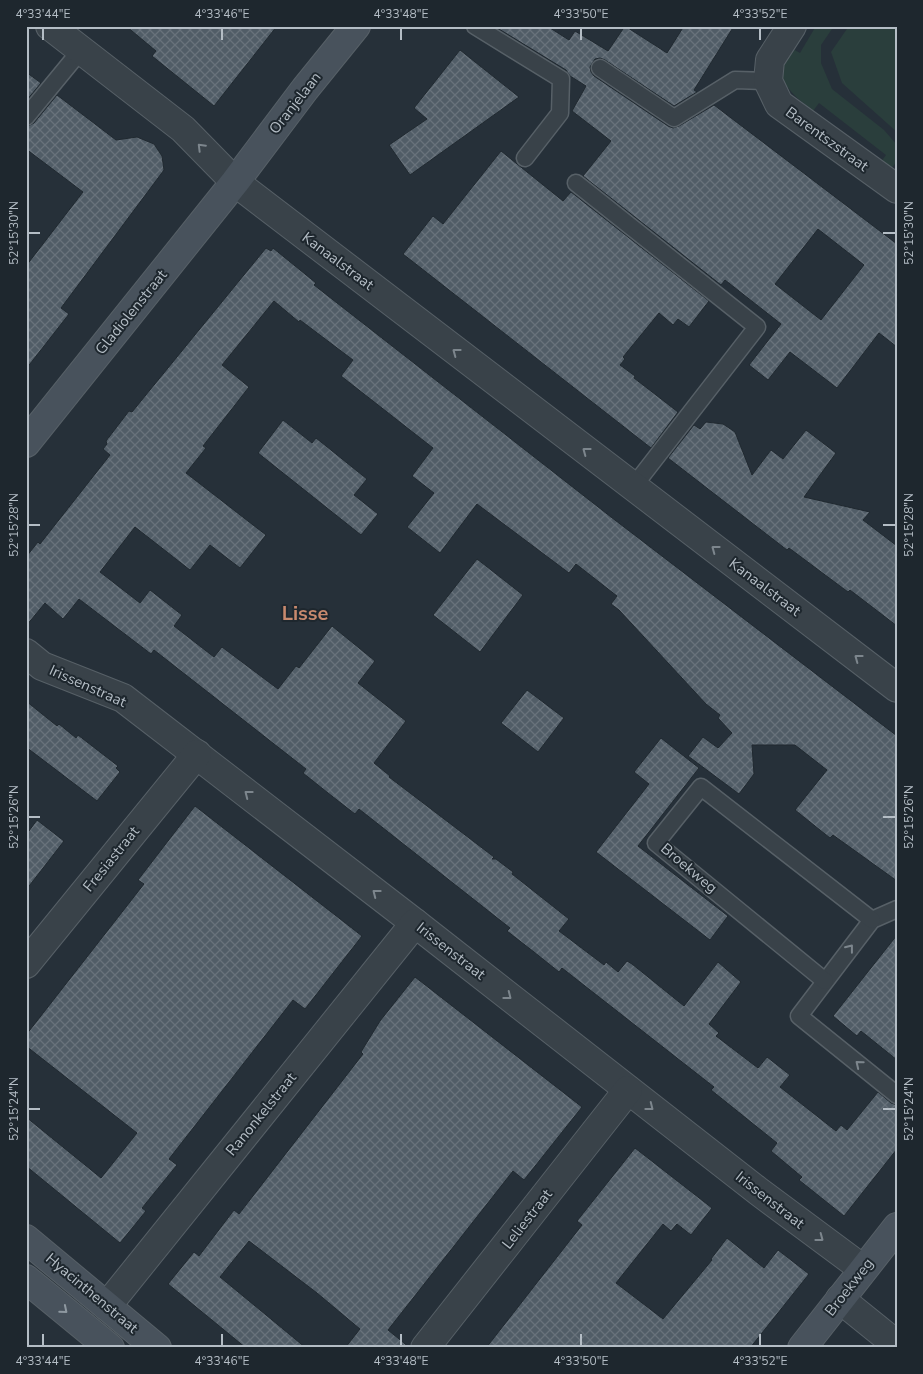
<svg xmlns="http://www.w3.org/2000/svg" width="923" height="1374" font-family="'Nunito Sans',sans-serif">
  <style>
    .green { fill: #2a3e3c }
    .building { fill: url(#building-cross-hatch); stroke: #202930; fill-rule: evenodd }
    .lines { fill: none; stroke-linecap: round; stroke-linejoin: round }
    .service-casing { stroke: #576067; stroke-width: 19 }
    .minor-casing { stroke: #576067; stroke-width: 30 }
    .tertiary-casing { stroke: #576067; stroke-width: 30 }
    .secondary-casing { stroke: #576067; stroke-width: 30 }
    .service { stroke: #394249; stroke-width: 16 }
    .minor { stroke: #394249; stroke-width: 28 }
    .tertiary { stroke: #394249; stroke-width: 28 }
    .secondary { stroke: #48525c; stroke-width: 28 }
    .oneway { stroke: #7d868d }
    .oneway2 { stroke: #8e98a0 }
    .ticks { fill: none; stroke: #b4bdc5; stroke-width: 2 }
    .labels { text-anchor: middle; stroke-width: 4; stroke-linejoin: round; paint-order: stroke }
    .street-label { font-size: 15px; fill: #b4bdc5; stroke: #1e272e }
    .district-label { font-size: 20px; font-weight: bold; fill: #c7896e; stroke: #1e272e }
    .neatline { fill: none; stroke: #b4bdc5; stroke-width: 2 }
    .ticks-label { font-size: 12px; text-anchor: middle; fill: #b4bdc5 }
  </style>
  <defs>
    <pattern id="building-cross-hatch" width="8" height="8" patternUnits="userSpaceOnUse" patternTransform="scale(1.25)"><rect width="8" height="8" fill="#515d67"/><path d="M0 0l8 8M0 8l8-8" fill="none" stroke="#68727b"/></pattern>
  </defs>
  <rect width="100%" height="100%" fill="#263039"/>
  <g class="green">
    <path d="M816,26H834L821,45V63L832,89L884,130L897,145V161L891,169L881,162L886,155L819,103L813,111C791,93 769,77 791,48L800,53Z"/>
    <path d="M849,26H897V132L842,83L831,52Z"/>
  </g>
  <g class="building">
    <path d="M126,26H277L214,106L152,56L156,51Z"/>
    <path d="M494,26H547L569,40L575,31L608,51L625,26L667,53L684,26H734L694,90L697,92L674,106L605,60L600,58L595,59L590,67L591,72L594,76L668,126L673,128L679,126L714,105L897,244V347L879,333L837,388L790,352L768,380L749,365L781,324L725,280L721,285L583,176L611,141L572,111L586,86L570,76L566,70ZM818,229L864,265L821,320L775,284Z"/>
    <path d="M460,50L519,97L410,175L389,145L427,119L414,108Z"/>
    <path d="M26,72L41,83L26,101Z"/>
    <path d="M57,95L116,140L137,137L154,144L162,156L164,170L61,308L69,314L26,369V266L83,192L26,149V127L34,123Z"/>
    <path d="M501,151L563,201L571,192L709,301L689,327L678,319L673,325L659,313L623,357L625,359L620,365L635,376L634,378L678,412L651,448L403,254L433,216L443,224Z"/>
    <path d="M266,248L271,251L273,248L316,283L314,285L611,517L897,736V881L833,835L830,838L795,810L827,770L795,745H752L754,774L739,794L688,756L703,737L718,748L732,733L718,718L720,715L706,704L619,610L611,604L617,596L576,564L569,573L477,504L440,553L407,527L434,493L412,476L433,448L341,376L353,360L300,320L299,322L274,301L222,365L249,387L203,446L206,448L186,473L266,535L240,568L210,545L190,570L135,527L100,572L140,603L150,590L182,615L174,626L214,657L222,647L278,689L296,666L299,668L332,626L375,661L358,683L406,721L374,763L390,776L389,777L494,857L492,859H496L513,872L512,874L569,919L559,931L604,965L606,962L618,972L627,961L632,964L684,1006L718,962L741,982L709,1024L719,1033L716,1036L758,1068L767,1057L790,1075L780,1087L836,1131L841,1125L847,1130L878,1092L891,1103L897,1105V1149L844,1216L799,1180L802,1177L771,1151L777,1143L711,1090L714,1087L562,968L559,972L534,952L507,931L510,928L359,809L355,814L328,793L303,773L306,769L154,650L151,654L79,599L63,619L45,603L26,626V557L38,542L40,544L110,455L103,449L107,444L106,441L129,411L132,412Z"/>
    <path d="M283,420L312,443L316,438L367,479L354,495L378,514L361,535L258,453Z"/>
    <path d="M706,422L723,424L735,432L752,475L771,450L783,459L806,430L836,453L804,497L870,512L863,520L897,546V626L850,590L848,592L789,548L787,550L668,458L694,425L700,429Z"/>
    <path d="M477,559L523,595L480,652L433,615Z"/>
    <path d="M527,690L564,718L538,752L501,723Z"/>
    <path d="M26,701L57,726L59,724L76,738L78,735L118,766L116,768L120,772L97,801L26,747Z"/>
    <path d="M661,738L699,768L638,846L728,916L710,940L596,852L649,784L634,772Z"/>
    <path d="M195,806L362,936L305,1009L293,1000L169,1159L177,1165L142,1208L146,1211L120,1243L26,1166V1117L101,1178L137,1133L26,1046V1035L144,884L138,880Z"/>
    <path d="M37,820L64,841L26,890V835Z"/>
    <path d="M897,935V1060L861,1031L857,1036L833,1016Z"/>
    <path d="M415,977L582,1107L524,1180L513,1171L388,1330L410,1348H345L360,1329L317,1293L249,1241L220,1277L306,1348H246L168,1284L194,1252L199,1256L234,1210L239,1214L363,1054L361,1052L380,1021Z"/>
    <path d="M635,1148L712,1208L691,1235L677,1224L671,1231L663,1224L616,1283L663,1319L712,1260L711,1259L727,1238L764,1268L778,1250L809,1274L750,1348H486L582,1225L577,1221Z"/>
  </g>
  <g class="lines">
    <defs>
      <g id="service">
        <path d="M475,26L561,79L560,113L525,158"/>
        <path d="M600,68L674,118L735,80L768,81"/>
        <path d="M26,117L81,50"/>
        <path d="M576,183L757,327L633,487"/>
        <path d="M897,909L872,920L799,1016L897,1095"/>
        <path d="M825,981L656,843L701,787L872,920"/>
      </g>
      <g id="minor">
        <path d="M50,26L183,129L235,182"/>
        <path d="M792,26L770,60L768,81L779,104L897,189"/>
        <path d="M26,653L42,666L123,698L415,923L758,1191L863,1269"/>
        <path d="M26,964L197,754"/>
        <path d="M840,1299L897,1345"/>
        <path d="M107,1306L415,923"/>
        <path d="M425,1348L628,1090"/>
      </g>
      <path id="tertiary" d="M235,182L897,688"/>
      <g id="secondary">
        <path d="M26,443L235,182L305,89L356,26"/>
        <path d="M26,1239L157,1348"/>
        <path d="M26,1279L110,1348"/>
        <path d="M802,1348L897,1227"/>
      </g>
    </defs>
    <use href="#service" class="service-casing"/>
    <use href="#minor" class="minor-casing"/>
    <use href="#tertiary" class="tertiary-casing"/>
    <use href="#secondary" class="secondary-casing"/>
    <use href="#service" class="service"/>
    <use href="#minor" class="minor"/>
    <use href="#tertiary" class="tertiary"/>
    <use href="#secondary" class="secondary"/>
  </g>
  <defs><path id="oneway-chevron" d="M-2-3.5L2.5 0L-2 3.5" fill="none" stroke-width="1.6" stroke-linecap="round" stroke-linejoin="round" transform="scale(1.25)"/></defs>
  <g class="oneway">
    <use href="#oneway-chevron" transform="translate(201 147) rotate(-135)"/>
    <use href="#oneway-chevron" transform="translate(456 352) rotate(-143)"/>
    <use href="#oneway-chevron" transform="translate(586 451) rotate(-143)"/>
    <use href="#oneway-chevron" transform="translate(715 549) rotate(-143)"/>
    <use href="#oneway-chevron" transform="translate(858 658) rotate(-143)"/>
    <use href="#oneway-chevron" transform="translate(248 794) rotate(-142)"/>
    <use href="#oneway-chevron" transform="translate(376 893) rotate(-142)"/>
    <use href="#oneway-chevron" transform="translate(850 948) rotate(-52)"/>
    <use href="#oneway-chevron" transform="translate(508 996) rotate(38)"/>
    <use href="#oneway-chevron" transform="translate(859 1064) rotate(-141)"/>
    <use href="#oneway-chevron" transform="translate(650 1107) rotate(38)"/>
    <use href="#oneway-chevron" transform="translate(820 1238) rotate(37)"/>
  </g>
  <use class="oneway2" href="#oneway-chevron" transform="translate(64 1310) rotate(40)"/>
  <path class="ticks" d="M43,28V40M222,28V40M401,28V40M581,28V40M760,28V40M28,233H40M883,233H896M28,525H40M883,525H896M28,817H40M883,817H896M28,1109H40M883,1109H896M43,1334V1346M222,1334V1346M401,1334V1346M581,1334V1346M760,1334V1346"/>
  <g class="labels">
    <g class="street-label">
      <text transform="translate(295 103) rotate(-52)" y="5">Oranjelaan</text>
      <text transform="translate(827 139) rotate(36)" y="5">Barentszstraat</text>
      <text transform="translate(338 261) rotate(37)" y="5">Kanaalstraat</text>
      <text transform="translate(131 312) rotate(-51)" y="5">Gladiolenstraat</text>
      <text transform="translate(765 587) rotate(37)" y="5">Kanaalstraat</text>
      <text transform="translate(88 686) rotate(24)" y="5">Irissenstraat</text>
      <text transform="translate(111 859) rotate(-51)" y="5">Fresiastraat</text>
      <text transform="translate(689 868) rotate(40)" y="5">Broekweg</text>
      <text transform="translate(451 951) rotate(38)" y="5">Irissenstraat</text>
      <text transform="translate(261 1114) rotate(-51)" y="5">Ranonkelstraat</text>
      <text transform="translate(770 1200) rotate(38)" y="5">Irissenstraat</text>
      <text transform="translate(527 1219) rotate(-52)" y="5">Leliestraat</text>
      <text transform="translate(849 1287) rotate(-52)" y="5">Broekweg</text>
      <text transform="translate(92 1293) rotate(40)" y="5">Hyacinthenstraat</text>
    </g>
    <g class="district-label">
      <text x="305" y="620">Lisse</text>
    </g>
  </g>
  <rect width="923" height="1374" fill="none" stroke="#1e272e" stroke-width="55"/>
  <rect x="28" y="28" width="868" height="1318" class="neatline"/>
  <g class="ticks-label">
    <text x="43" y="18">4°33'44"E</text>
    <text x="222" y="18">4°33'46"E</text>
    <text x="401" y="18">4°33'48"E</text>
    <text x="581" y="18">4°33'50"E</text>
    <text x="760" y="18">4°33'52"E</text>
    <text transform="translate(14 233) rotate(-90)" y="4">52°15'30"N</text>
    <text transform="translate(909 233) rotate(-90)" y="4">52°15'30"N</text>
    <text transform="translate(14 525) rotate(-90)" y="4">52°15'28"N</text>
    <text transform="translate(909 525) rotate(-90)" y="4">52°15'28"N</text>
    <text transform="translate(14 817) rotate(-90)" y="4">52°15'26"N</text>
    <text transform="translate(909 817) rotate(-90)" y="4">52°15'26"N</text>
    <text transform="translate(14 1109) rotate(-90)" y="4">52°15'24"N</text>
    <text transform="translate(909 1109) rotate(-90)" y="4">52°15'24"N</text>
    <text x="43" y="1365">4°33'44"E</text>
    <text x="222" y="1365">4°33'46"E</text>
    <text x="401" y="1365">4°33'48"E</text>
    <text x="581" y="1365">4°33'50"E</text>
    <text x="760" y="1365">4°33'52"E</text>
  </g>
</svg>
